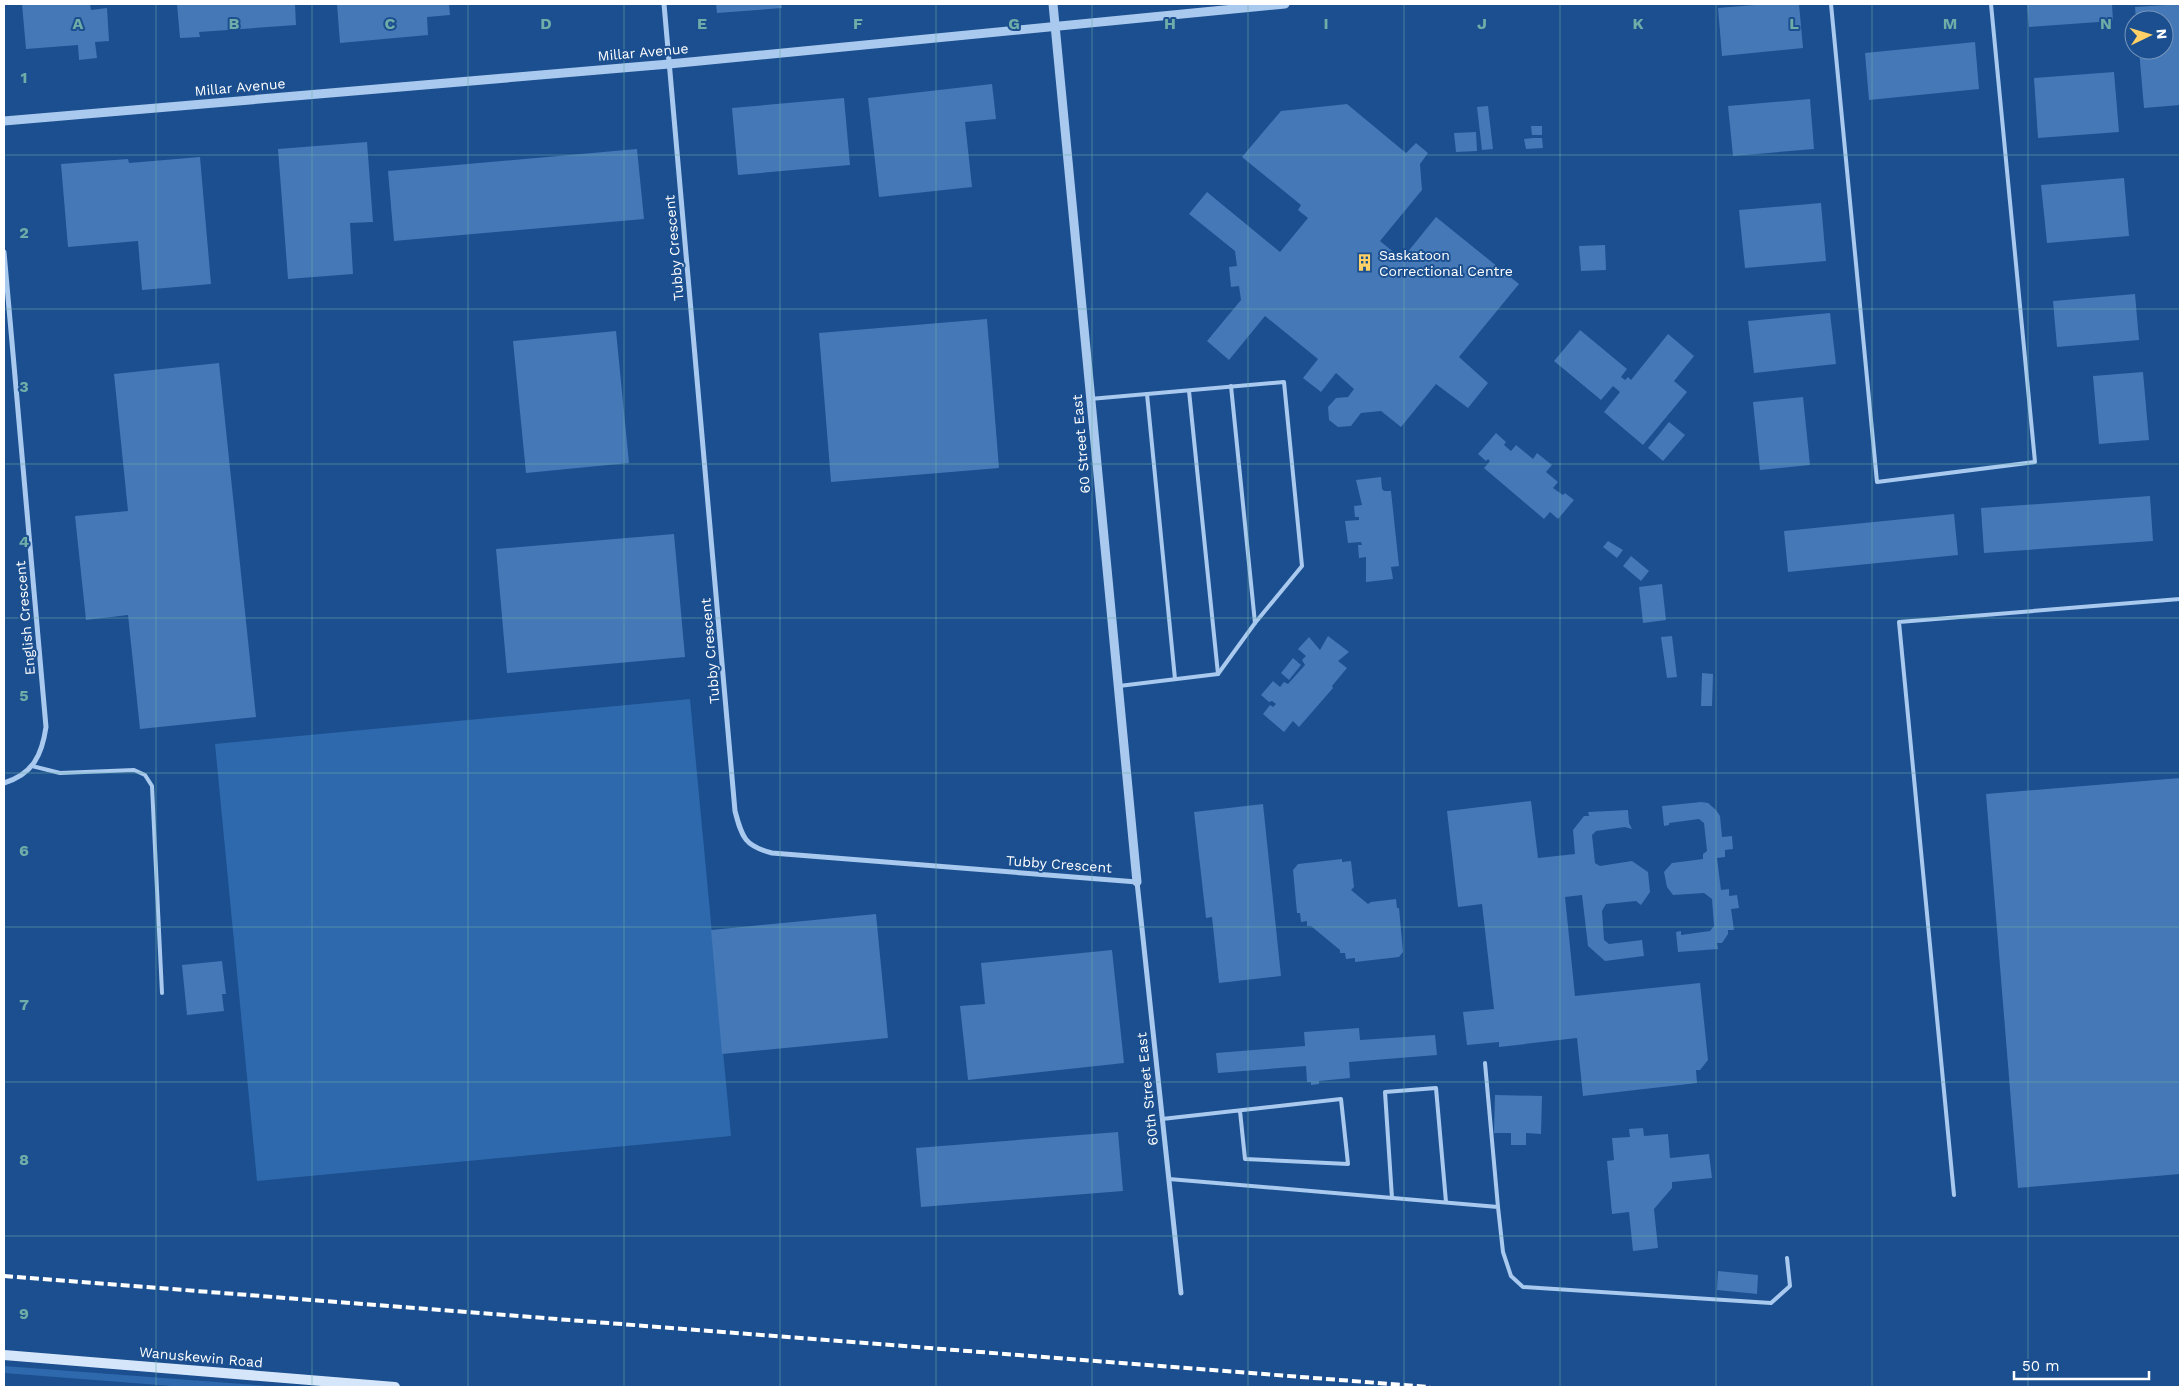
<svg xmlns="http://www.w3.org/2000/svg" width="2184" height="1391" font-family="'Work Sans',sans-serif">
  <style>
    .green { fill: #2e69ad }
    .building { fill: #4478b7 }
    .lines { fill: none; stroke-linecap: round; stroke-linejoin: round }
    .service { stroke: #a9c9ee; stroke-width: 4 }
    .minor { stroke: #a9c9ee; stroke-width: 5 }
    .tertiary { stroke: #a9c9ee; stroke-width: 9 }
    .secondary { stroke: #d6e6fa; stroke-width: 10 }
    .rail { stroke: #fff; stroke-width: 4; stroke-dasharray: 9 4; stroke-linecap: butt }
    .grid { fill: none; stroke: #6fada8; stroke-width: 1; stroke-opacity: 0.55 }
    .labels { text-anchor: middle; stroke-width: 4; stroke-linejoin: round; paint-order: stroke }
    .street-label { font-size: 14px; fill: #fff; stroke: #1b4f8f }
    .poi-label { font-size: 14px; fill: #fff; stroke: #1b4f8f; text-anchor: start }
    .grid-label { font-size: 16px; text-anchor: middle; font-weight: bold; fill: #6fada8; stroke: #1b4f8f; stroke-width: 4; stroke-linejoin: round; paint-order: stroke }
  </style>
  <rect width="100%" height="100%" fill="#1b4f8f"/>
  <g class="green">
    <path d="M690,699L731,1136L257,1181L215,744Z"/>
    <path d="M4,1366L281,1387H185L4,1373Z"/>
  </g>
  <g class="building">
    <path d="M22,4H90L91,10L107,8L109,41L95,42L97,58L79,60L78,45L26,49Z"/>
    <path d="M177,4H295L296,25L199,32L200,37L180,38Z"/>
    <path d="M337,4H449L450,15L427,17L428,35L340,43Z"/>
    <path d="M716,4H781L782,8L717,13Z"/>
    <path d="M1767,4H1799L1803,48L1722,56L1718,8Z"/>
    <path d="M2027,4H2112L2113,21L2029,27Z"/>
    <path d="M2180,4V105L2144,108L2139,50H2164V20H2136L2135,7Z"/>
    <path d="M1975,42L1979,89L1869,100L1865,53Z"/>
    <path d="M2114,72L2119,132L2038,138L2034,78Z"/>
    <path d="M992,84L996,119L965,122L972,187L879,197L868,98Z"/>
    <path d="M844,98L850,165L738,175L732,108Z"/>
    <path d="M1810,99L1814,149L1733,156L1728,106Z"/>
    <path d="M1347,104L1406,153L1416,143L1428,153L1420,164L1422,190L1380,241L1402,259L1436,217L1519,284L1459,357L1488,383L1468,408L1436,384L1401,427L1381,411L1361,413L1351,426L1338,427L1329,420L1328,407L1336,398L1348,397L1354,389L1336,373L1321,392L1303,378L1318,359L1265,316L1229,360L1207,341L1241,300L1239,286L1231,287L1229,267L1237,266L1235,251L1189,214L1207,192L1280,252L1308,218L1298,210L1301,205L1242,157L1281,111Z"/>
    <path d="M1488,106L1493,149L1482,150L1477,107Z"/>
    <path d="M1531,126H1542V135H1532Z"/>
    <path d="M1476,132L1477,151L1456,152L1454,133Z"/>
    <path d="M1533,138H1542L1543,148L1526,149L1524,139Z"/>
    <path d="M367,142L373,222L350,223L353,274L288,279L278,149Z"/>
    <path d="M637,149L644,219L394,241L388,171Z"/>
    <path d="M200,157L211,284L142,290L138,241L68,247L61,164L128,159L129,163Z"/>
    <path d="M2124,178L2129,236L2047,243L2041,185Z"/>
    <path d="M1821,203L1826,261L1745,268L1739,210Z"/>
    <path d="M1605,245L1606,270L1581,271L1579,246Z"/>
    <path d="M2135,294L2139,340L2057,347L2053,301Z"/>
    <path d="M1830,313L1836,364L1754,373L1748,321Z"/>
    <path d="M987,319L999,468L831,482L819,333Z"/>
    <path d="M1580,330L1627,369L1621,377L1625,380L1628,377L1631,380L1668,334L1694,356L1674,381L1687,392L1643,445L1604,412L1620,392L1613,386L1601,400L1554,361Z"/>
    <path d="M616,331L629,463L526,473L513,341Z"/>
    <path d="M219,363L256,717L140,729L128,615L86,620L75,516L128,511L114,374Z"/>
    <path d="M2143,372L2149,440L2099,444L2093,376Z"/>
    <path d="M1803,397L1810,465L1760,470L1753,402Z"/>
    <path d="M1669,422L1685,435L1663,461L1648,448Z"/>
    <path d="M1496,433L1506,442L1504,445L1511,451L1516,445L1533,459L1537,453L1552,465L1546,472L1558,482L1553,488L1563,495L1565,493L1574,500L1558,519L1550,512L1544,519L1484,468L1490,461L1488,459L1486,461L1478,454Z"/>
    <path d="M1381,477L1382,489L1384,491H1391L1399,566L1391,567L1393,579L1366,582V557L1359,558L1358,545H1362L1361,542L1348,543L1345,521L1359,520V517H1355L1354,506L1362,505L1356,480Z"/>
    <path d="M2150,496L2153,541L1984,553L1981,508Z"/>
    <path d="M1954,514L1958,555L1788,572L1784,531Z"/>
    <path d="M674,534L685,657L507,673L496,549Z"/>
    <path d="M1608,541L1623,550L1617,558L1603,547Z"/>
    <path d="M1631,556L1649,571L1641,581L1623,566Z"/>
    <path d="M1662,584L1666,620L1643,623L1639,587Z"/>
    <path d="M1328,636L1349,652L1338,661L1347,668L1332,686L1333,688L1299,727L1293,721L1284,732L1263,714L1270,705L1273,707L1276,704L1272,701L1269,702L1261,695L1273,681L1280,687L1284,682L1288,684L1305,665L1302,660L1306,656L1298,649L1309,637L1320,650Z"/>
    <path d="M1672,636L1677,677L1667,678L1661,637Z"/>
    <path d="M1293,658L1301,665L1289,680L1281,673Z"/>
    <path d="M1702,673L1713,674L1712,706H1701Z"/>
    <path d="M2180,778V1174L2018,1188L1986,794Z"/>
    <path d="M1531,801L1538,858L1575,854L1573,830L1584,816H1589L1588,812L1628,810L1629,823L1632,829L1625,827L1596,831L1592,835L1595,863L1600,866L1632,861L1648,872L1650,892L1641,905L1636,901L1606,904L1602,911L1604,940L1609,944L1642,940L1644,956L1605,961L1588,946L1582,895L1565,897L1575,996L1700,983L1708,1060L1700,1070H1696L1697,1083L1583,1096L1577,1038L1499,1047V1042L1467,1045L1463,1012L1494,1009L1482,904L1458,907L1447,811Z"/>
    <path d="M1701,802L1708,803L1716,810L1720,816L1722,837L1732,836L1733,849L1725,850V857L1717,858L1721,890L1729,889V896L1737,895L1739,908L1731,909L1734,930H1728V934L1722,943H1717L1718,949L1678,952L1676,932L1681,931V935L1710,931L1714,926L1712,899L1704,893L1673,895L1667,887L1664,872L1672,863L1703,859V854L1707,851L1704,823L1699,819L1669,823V825L1664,826L1662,806Z"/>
    <path d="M1263,804L1281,976L1219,983L1212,917L1206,918L1194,812Z"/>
    <path d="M1342,859V862L1351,861L1354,887L1351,890L1368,904L1371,902L1396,899L1397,908H1399L1403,952L1399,957L1355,962V958L1346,959L1345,953H1340V950L1311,926H1307V921L1301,922L1300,913H1297L1293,870L1298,864Z"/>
    <path d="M876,914L888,1038L722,1054L711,930Z"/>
    <path d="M1112,950L1124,1063L968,1080L960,1006L985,1004L981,963Z"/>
    <path d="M222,961L226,994H222L224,1011L187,1015L182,965Z"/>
    <path d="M1359,1028L1360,1040L1435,1035L1437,1055L1349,1062L1350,1078L1319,1081V1084L1311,1085V1082H1307L1306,1066L1218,1073L1216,1053L1305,1046L1304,1032Z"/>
    <path d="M1495,1095L1542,1096L1541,1134L1526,1133V1145H1511V1133H1494Z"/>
    <path d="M1643,1128L1644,1136L1668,1134L1670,1158L1709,1154L1712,1178L1672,1182V1188L1654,1209L1658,1248L1633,1251L1629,1212L1612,1214L1607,1161L1614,1160L1612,1138L1630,1137L1629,1129Z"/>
    <path d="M1118,1132L1123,1191L921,1207L916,1148Z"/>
    <path d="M1718,1271L1758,1275L1757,1294L1717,1290Z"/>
  </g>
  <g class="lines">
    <g class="service">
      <path d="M1831,4L1877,482L2035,462L1991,4"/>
      <path d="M1231,386L1255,623"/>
      <path d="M1189,391L1218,674"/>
      <path d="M1147,394L1175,679"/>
      <path d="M1090,399L1284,382L1302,566L1255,623L1218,674L1119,686"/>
      <path d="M32,766L60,773L134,770L145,775L152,786L162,993"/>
      <path d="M1485,1063L1498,1207"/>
      <path d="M1162,1119L1341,1099L1348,1164L1245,1159L1240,1111"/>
      <path d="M1169,1179L1498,1207L1503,1252L1511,1276L1523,1287L1771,1303L1790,1286L1787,1258"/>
      <path d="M1954,1195L1899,622L2180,599"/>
      <path d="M1392,1198L1385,1092L1436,1088L1446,1202"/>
    </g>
    <g class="minor">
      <path d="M664,4L735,811C742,838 745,846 772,853L1137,882L1181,1293"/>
      <path d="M4,252L46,727C42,755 33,774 4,783"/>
    </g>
    <g class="tertiary">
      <path d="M1053,4L1137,882"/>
      <path d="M4,121L669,64L1285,4"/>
    </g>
    <path class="secondary" d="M4,1355L395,1387"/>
    <path class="rail" d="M4,1276L1430,1387"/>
  </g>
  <path class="grid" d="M156,4V1387M312,4V1387M468,4V1387M624,4V1387M780,4V1387M936,4V1387M1092,4V1387M1248,4V1387M1404,4V1387M1560,4V1387M1716,4V1387M1872,4V1387M2028,4V1387M4,155H2180M4,309H2180M4,464H2180M4,618H2180M4,773H2180M4,927H2180M4,1082H2180M4,1236H2180"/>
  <defs>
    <symbol id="building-bare" viewBox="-9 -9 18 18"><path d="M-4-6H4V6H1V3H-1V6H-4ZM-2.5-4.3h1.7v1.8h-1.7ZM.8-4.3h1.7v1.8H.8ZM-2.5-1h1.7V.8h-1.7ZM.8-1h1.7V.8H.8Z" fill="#ffd166" stroke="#1b4f8f" stroke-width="2.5" paint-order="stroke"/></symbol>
  </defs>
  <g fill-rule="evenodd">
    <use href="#building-bare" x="1352" y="250" width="25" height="25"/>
  </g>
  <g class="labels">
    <g class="street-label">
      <text transform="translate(643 52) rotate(-5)" y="5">Millar Avenue</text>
      <text transform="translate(240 87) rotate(-5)" y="5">Millar Avenue</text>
      <text transform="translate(674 248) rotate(-95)" y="5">Tubby Crescent</text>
      <text transform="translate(1081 444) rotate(-95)" y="5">60 Street East</text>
      <text transform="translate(25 618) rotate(-95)" y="5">English Crescent</text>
      <text transform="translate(710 651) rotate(-95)" y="5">Tubby Crescent</text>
      <text transform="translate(1059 864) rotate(4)" y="5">Tubby Crescent</text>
      <text transform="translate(1147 1089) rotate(-96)" y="5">60th Street East</text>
      <text transform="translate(201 1357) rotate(5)" y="5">Wanuskewin Road</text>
    </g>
    <g class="poi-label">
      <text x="1379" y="260">Saskatoon<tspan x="1379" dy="16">Correctional Centre</tspan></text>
    </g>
  </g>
  <g class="grid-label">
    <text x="78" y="29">A</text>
    <text x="234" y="29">B</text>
    <text x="390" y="29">C</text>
    <text x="546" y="29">D</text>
    <text x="702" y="29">E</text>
    <text x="858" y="29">F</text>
    <text x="1014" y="29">G</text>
    <text x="1170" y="29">H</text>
    <text x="1326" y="29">I</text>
    <text x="1482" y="29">J</text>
    <text x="1638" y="29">K</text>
    <text x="1794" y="29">L</text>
    <text x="1950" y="29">M</text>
    <text x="2106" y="29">N</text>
    <text x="24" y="83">1</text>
    <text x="24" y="238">2</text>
    <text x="24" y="392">3</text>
    <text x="24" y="547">4</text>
    <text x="24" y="701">5</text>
    <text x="24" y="856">6</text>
    <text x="24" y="1010">7</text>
    <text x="24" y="1165">8</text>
    <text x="24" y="1319">9</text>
  </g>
  <rect width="2184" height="1391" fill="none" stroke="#ffffff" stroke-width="10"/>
  <g transform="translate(2149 35) rotate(85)"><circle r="24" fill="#1b4f8f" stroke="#7695bc"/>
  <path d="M0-4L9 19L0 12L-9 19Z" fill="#ffd166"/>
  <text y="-8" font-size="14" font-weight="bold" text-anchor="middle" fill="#ffffff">N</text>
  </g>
  <path d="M2014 1371v8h135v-8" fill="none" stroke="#ffffff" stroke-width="2.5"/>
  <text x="2022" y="1371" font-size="15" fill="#ffffff" stroke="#1b4f8f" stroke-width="4" paint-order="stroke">50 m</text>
</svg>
